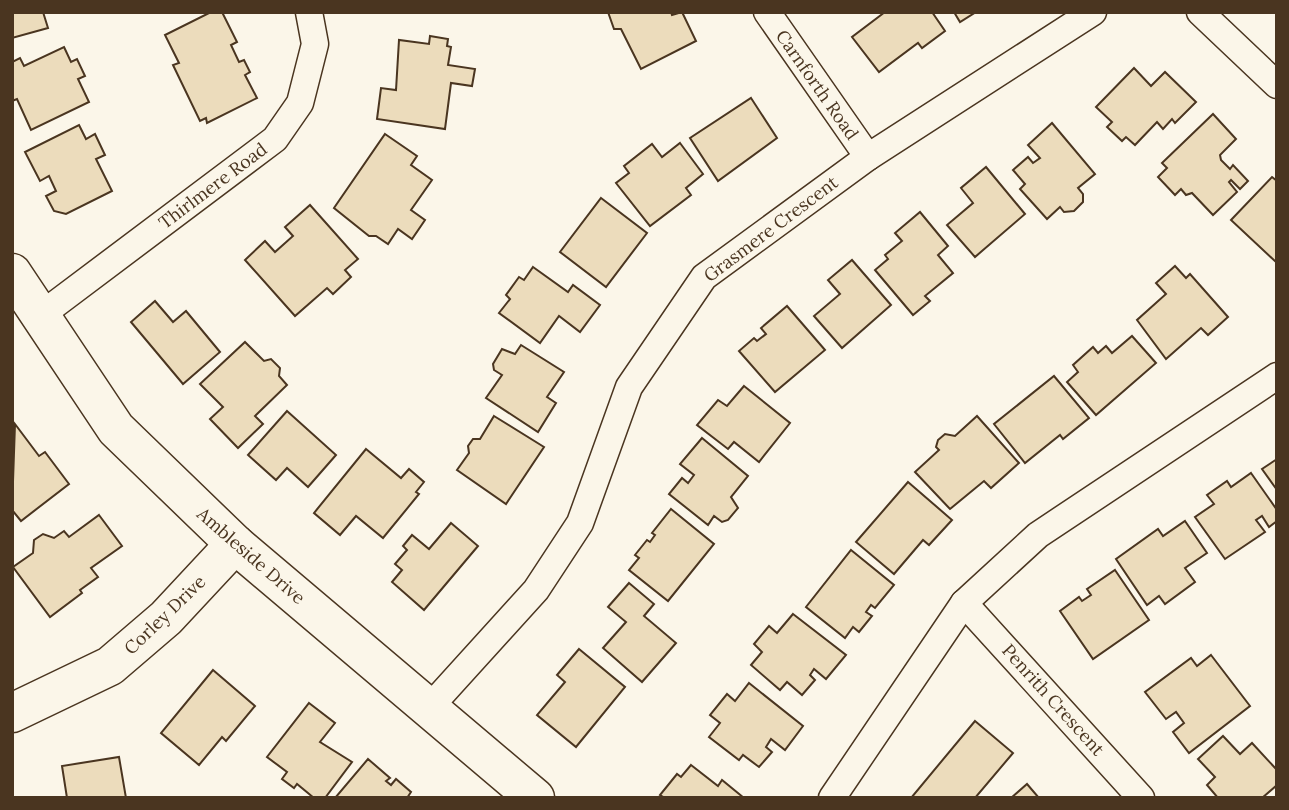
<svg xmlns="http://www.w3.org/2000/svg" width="1289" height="810" font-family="Lora,serif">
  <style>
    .building { fill: #ecdcbc; stroke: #4a3520; stroke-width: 2 }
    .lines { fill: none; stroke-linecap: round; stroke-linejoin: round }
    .street-casing { stroke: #4a3520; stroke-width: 29 }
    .secondary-casing { stroke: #4a3520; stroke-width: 41 }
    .street { stroke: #fbf6e9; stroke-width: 26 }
    .secondary { stroke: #fbf6e9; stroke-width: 38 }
    .labels { text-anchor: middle; stroke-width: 5; stroke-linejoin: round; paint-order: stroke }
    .street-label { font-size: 18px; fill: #4a3520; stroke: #fbf6e9 }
  </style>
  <rect width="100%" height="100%" fill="#fbf6e9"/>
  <g class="building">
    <path d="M12,12H43L48,28L12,38Z"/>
    <path d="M211,12H222L237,42L231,45L239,62L244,60L250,72L245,75L257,98L207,123L206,118L200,121L173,65L179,63L165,35Z"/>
    <path d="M608,12H671L672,15L682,12L696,41L641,69L621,29H614Z"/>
    <path d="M885,12H932L945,31L922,48L918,43L879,72L852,37Z"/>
    <path d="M954,12H976L960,22Z"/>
    <path d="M430,36L448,39L447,46L451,47L448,65L475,69L472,86L451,83L445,129L377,119L381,88L396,90L399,40L429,44Z"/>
    <path d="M64,47L71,62L77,59L85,76L78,79L89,102L31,130L17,99L12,101V62L20,58L24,66Z"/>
    <path d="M1134,68L1151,86L1165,72L1196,102L1175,123L1172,119L1163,129L1157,122L1135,145L1126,137L1122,141L1107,127L1112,122L1096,107Z"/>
    <path d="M751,98L777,138L718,181L690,138Z"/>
    <path d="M1213,114L1236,139L1220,155L1221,160L1230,169L1233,165L1248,181L1240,189L1231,180L1229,182L1237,192L1213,215L1192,193L1186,195L1181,189L1175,195L1158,177L1167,168L1162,163Z"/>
    <path d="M1052,123L1095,174L1078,188L1083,194V202L1074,211L1064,212L1060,207L1047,219L1020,189L1025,184L1013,170L1028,157L1033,163L1040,158L1028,145Z"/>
    <path d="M79,125L86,139L95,134L105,155L96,159L112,191L66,214L54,211L46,196L56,191L49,176L40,181L25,152Z"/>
    <path d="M385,134L417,156L411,165L432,180L411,210L425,220L412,239L398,229L388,244L376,236H369L334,208Z"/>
    <path d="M680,143L703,174L686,188L691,195L650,226L616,183L629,173L624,166L652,144L662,157Z"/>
    <path d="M986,167L1025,214L975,257L947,225L973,203L961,188Z"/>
    <path d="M1272,177L1277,181V263L1231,220Z"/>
    <path d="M601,198L647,233L606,287L560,252Z"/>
    <path d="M310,205L358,259L345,270L351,277L333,294L327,288L295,316L245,260L265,241L275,252L293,236L285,227Z"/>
    <path d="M920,212L948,246L938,255L953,273L925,296L930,301L913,315L875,270L888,259L885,255L902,241L895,233Z"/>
    <path d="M852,260L891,305L842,348L814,316L840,294L828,280Z"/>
    <path d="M1175,266L1186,278L1190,274L1228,317L1208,335L1201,328L1166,359L1137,320L1166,294L1156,283Z"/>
    <path d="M533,267L568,292L573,285L600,305L580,332L559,316L540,343L499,313L510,299L506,295L519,277L524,280Z"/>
    <path d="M155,301L173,322L186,311L220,352L183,384L131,322Z"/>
    <path d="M787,306L825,350L775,392L739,351L754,338L757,341L766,334L761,328Z"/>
    <path d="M1132,336L1156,363L1096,415L1067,382L1078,372L1073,365L1093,347L1098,353L1106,346L1112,353Z"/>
    <path d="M245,342L264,361L271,359L280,368L279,376L287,385L255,416L263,424L238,448L210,419L223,407L200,384Z"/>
    <path d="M521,345L564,372L547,397L556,403L538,432L486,398L502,375L494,370L493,364L502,349L515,354Z"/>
    <path d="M1054,376L1089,418L1063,439L1060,435L1025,463L994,424Z"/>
    <path d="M744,386L790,423L759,462L734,442L728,449L697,425L718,400L727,406Z"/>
    <path d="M287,411L336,455L308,487L287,468L276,480L248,455Z"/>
    <path d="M494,416L544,447L506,504L457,470L469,453L468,446L473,439H480Z"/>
    <path d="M977,416L1019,463L991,488L984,481L950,509L915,472L939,450L936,447L938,440L945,434L955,436Z"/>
    <path d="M15,424L39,456L45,452L69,484L21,521L12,510Z"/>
    <path d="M702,438L748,476L731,497L738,508L728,520L722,522L714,516L708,525L669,494L682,478L688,483L694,475L680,464Z"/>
    <path d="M366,449L401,478L409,469L424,482L416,492L419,494L383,538L356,516L340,535L314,513Z"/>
    <path d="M1277,459V490L1262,469Z"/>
    <path d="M1251,473L1277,510V521L1269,527L1262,516L1256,520L1265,532L1225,559L1195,517L1214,504L1207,495L1227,481L1231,487Z"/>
    <path d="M908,482L952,520L929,545L923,540L894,574L856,542Z"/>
    <path d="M671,509L714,544L668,601L629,570L639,558L635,555L647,540L650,542L655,535L652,533Z"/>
    <path d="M99,515L122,546L91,568L98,577L80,590L82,593L50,617L13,567L33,553L34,540L43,534L54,538L64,531L69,537Z"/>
    <path d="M1185,521L1207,553L1185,568L1195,582L1165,604L1159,596L1147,605L1116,559L1158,529L1163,536Z"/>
    <path d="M451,523L478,546L424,610L392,582L402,570L395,564L407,550L403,546L412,535L429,549Z"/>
    <path d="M851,550L894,585L875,608L871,605L866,612L872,616L859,632L853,627L845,638L806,607Z"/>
    <path d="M1115,570L1149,620L1093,659L1060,611L1079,597L1082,601L1091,595L1087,589Z"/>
    <path d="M629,583L654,604L644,616L676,643L642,682L603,648L626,622L608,607Z"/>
    <path d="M793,614L846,655L826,679L814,669L810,675L815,680L802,695L787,682L780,690L751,665L762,652L754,644L769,626L777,633Z"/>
    <path d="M579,649L625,687L576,747L537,715L565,682L557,675Z"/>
    <path d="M1211,655L1250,706L1189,753L1173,732L1184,723L1176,712L1166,719L1145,692L1191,658L1197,666Z"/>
    <path d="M213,670L255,706L226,741L222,737L199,765L161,733Z"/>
    <path d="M749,683L803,726L785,750L771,739L766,747L772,752L759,767L743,755L739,760L709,737L720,723L710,715L727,694L735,701Z"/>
    <path d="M309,703L335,723L320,742L352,762L325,798H314L297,784L294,788L282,779L287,772L267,757Z"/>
    <path d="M975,721L1013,753L975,798H911Z"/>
    <path d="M1223,736L1240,754L1252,743L1277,770V785L1262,798H1218L1207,785L1215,777L1198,759Z"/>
    <path d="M119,757L126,798H67L62,766Z"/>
    <path d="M368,759L390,778L386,781L391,785L396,779L411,792L407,798H335Z"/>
    <path d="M691,765L718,786L722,780L744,798H665L660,795L677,774L681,777Z"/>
    <path d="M1027,784L1039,798H1011Z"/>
  </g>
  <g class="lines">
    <defs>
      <g id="street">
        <path d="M767,12L868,157"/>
        <path d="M1200,12L1277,85"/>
        <path d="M41,315L275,139L300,103L315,44L309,12"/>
        <path d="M964,603L1141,798"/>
        <path d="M429,708L536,590L580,523L629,387L704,277L868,157L1093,12"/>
        <path d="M832,798L964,603L1038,535L1277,376"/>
      </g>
      <g id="secondary">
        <path d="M12,273L116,429L235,544L535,798"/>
        <path d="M12,713L110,666L166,618L235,544"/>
      </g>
    </defs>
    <use href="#street" class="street-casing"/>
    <use href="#secondary" class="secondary-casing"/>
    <use href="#street" class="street"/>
    <use href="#secondary" class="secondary"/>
  </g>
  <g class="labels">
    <g class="street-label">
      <text transform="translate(817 85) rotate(55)" y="6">Carnforth Road</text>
      <text transform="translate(213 186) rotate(-37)" y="6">Thirlmere Road</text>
      <text transform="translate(771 229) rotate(-37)" y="6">Grasmere Crescent</text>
      <text transform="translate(251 556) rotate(41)" y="6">Ambleside Drive</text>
      <text transform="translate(165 615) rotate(-44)" y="6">Corley Drive</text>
      <text transform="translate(1053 700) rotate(48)" y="6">Penrith Crescent</text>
    </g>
  </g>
  <rect width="1289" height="810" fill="none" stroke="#4a3520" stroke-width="28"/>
</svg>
